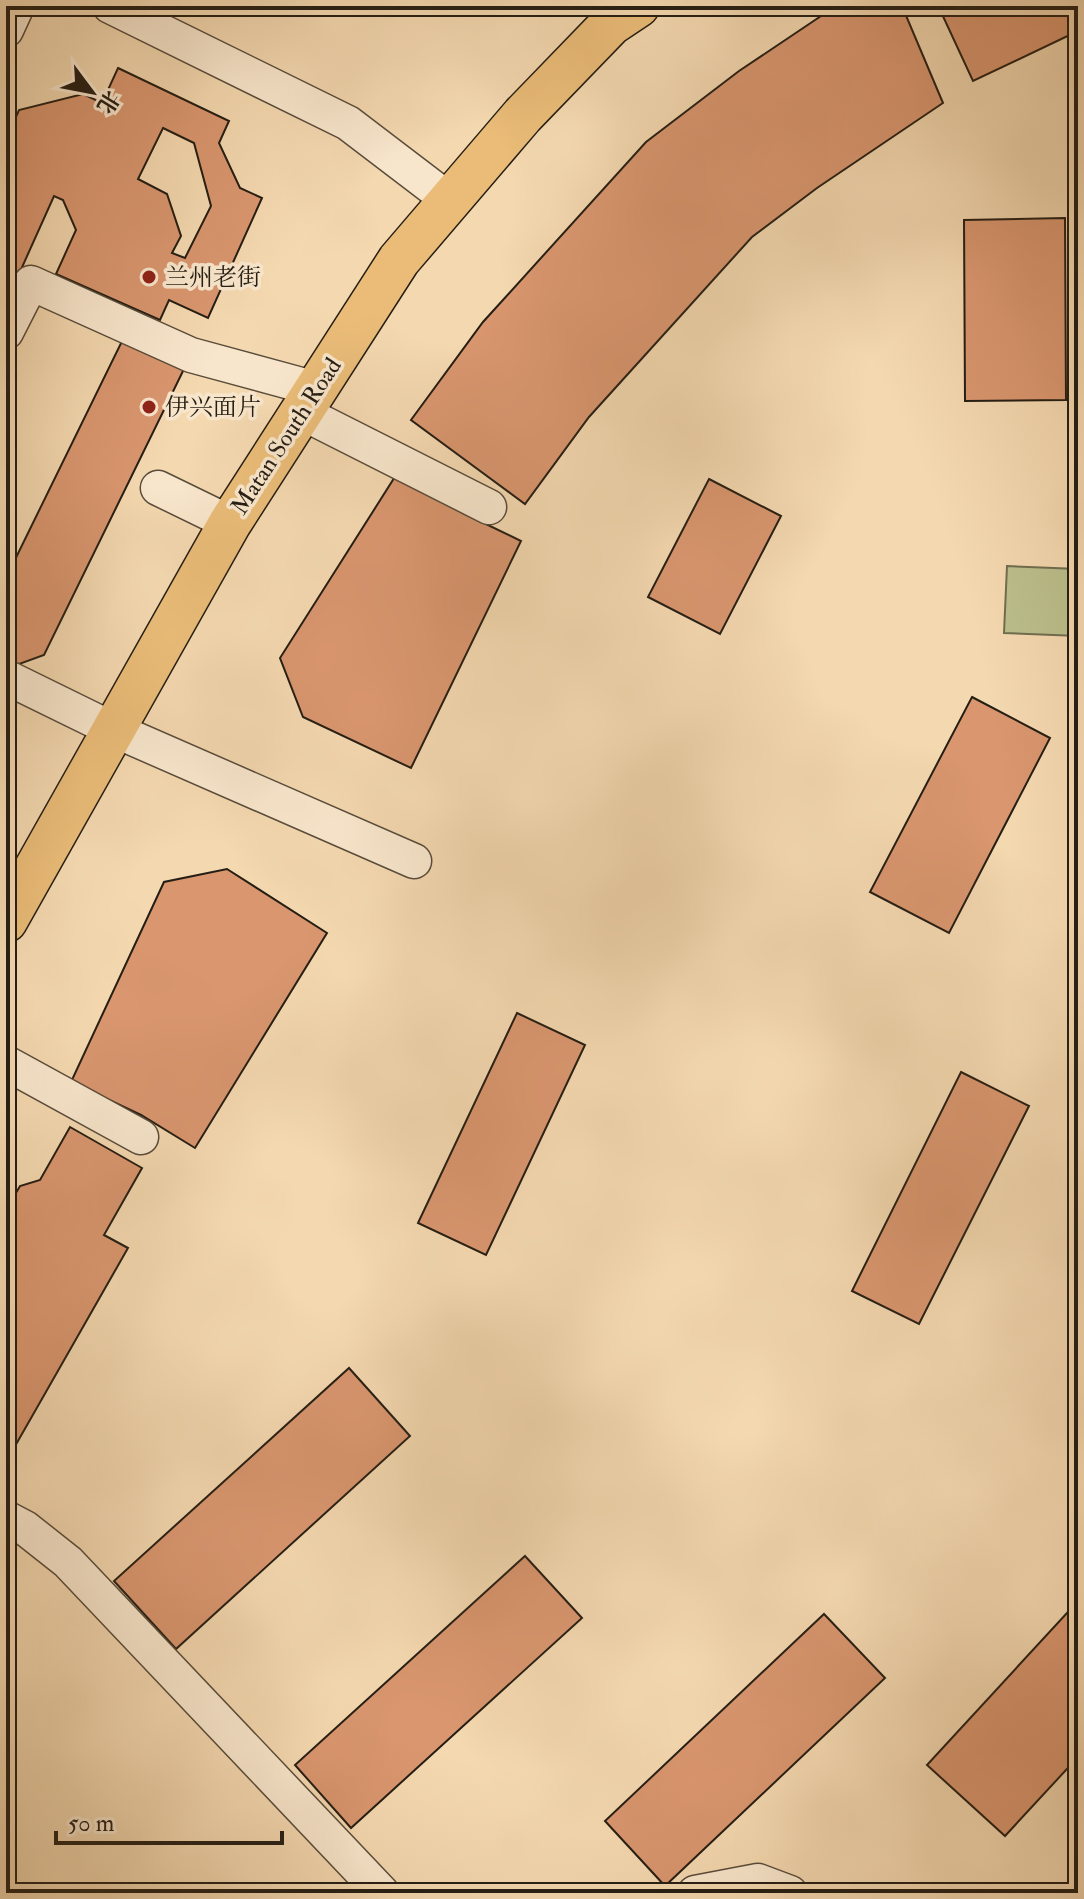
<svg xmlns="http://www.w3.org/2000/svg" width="1084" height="1899" font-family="'IM FELL Double Pica','Noto Serif SC',serif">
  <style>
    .green { fill: #bbbf8c; stroke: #706e50; stroke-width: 2 }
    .building { fill: #d9966f; stroke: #251e14; stroke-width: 2; fill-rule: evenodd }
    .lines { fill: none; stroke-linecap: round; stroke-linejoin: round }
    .minor-casing { stroke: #594c3b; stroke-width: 37 }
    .major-casing { stroke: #251e14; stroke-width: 45 }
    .minor { stroke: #f8e6cc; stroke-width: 34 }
    .major { stroke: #eabc78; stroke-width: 42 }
    .poi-dot { fill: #8f2418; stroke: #f8e6cc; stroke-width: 3 }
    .labels { text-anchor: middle; stroke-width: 7; stroke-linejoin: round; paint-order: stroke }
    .poi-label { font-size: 24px; fill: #251e14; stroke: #f8e6cc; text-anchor: start }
    .street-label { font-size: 24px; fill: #251e14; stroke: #f8e6cc }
  </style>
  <rect width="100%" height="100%" fill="#f4d8b0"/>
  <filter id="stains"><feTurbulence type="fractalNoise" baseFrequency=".0025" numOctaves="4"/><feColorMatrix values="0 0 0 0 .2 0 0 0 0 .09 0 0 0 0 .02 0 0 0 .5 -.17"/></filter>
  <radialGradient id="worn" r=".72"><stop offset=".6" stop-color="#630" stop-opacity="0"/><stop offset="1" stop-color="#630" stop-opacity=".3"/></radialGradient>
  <path class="green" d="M1007,566L1078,569V636L1004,633Z"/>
  <g class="building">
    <path d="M836,6H902L943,103L817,188L752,237L589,417L525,504L411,420L483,322L646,142L739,71Z"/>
    <path d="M954,6H1078V31L973,81L941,12Z"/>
    <path d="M118,68L229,121L219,143L240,188L262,198L208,318L169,300L160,320L56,274L76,230L63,200L54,196L6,303V139L19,110L83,94L102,103ZM163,128L194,143L211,206L185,258L172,253L181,236L167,194L138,179Z"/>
    <path d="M1065,218L1066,400L965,401L964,220Z"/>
    <path d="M124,337L185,367L44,655L11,667L6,665V578Z"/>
    <path d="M398,472L463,513L521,541L411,768L303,717L280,658Z"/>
    <path d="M709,479L781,516L720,634L648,597Z"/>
    <path d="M972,697L1050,738L949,933L870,892Z"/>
    <path d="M227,869L327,933L195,1148L141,1115L71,1082L164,882Z"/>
    <path d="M517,1013L585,1045L486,1255L418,1223Z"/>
    <path d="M961,1072L1029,1106L919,1324L852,1291Z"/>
    <path d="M70,1127L142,1168L104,1235L128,1248L6,1462V1210L20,1186L40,1180Z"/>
    <path d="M349,1368L410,1436L176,1649L114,1581Z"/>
    <path d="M525,1556L582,1618L351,1828L295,1765Z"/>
    <path d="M1078,1601V1757L1005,1836L927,1765Z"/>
    <path d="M824,1614L885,1678L665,1886L605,1821Z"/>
  </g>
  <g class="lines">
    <defs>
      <g id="minor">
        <path d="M110,6L348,123L449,200"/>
        <path d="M6,30L17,6"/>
        <path d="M6,332L31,283L191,355L316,389"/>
        <path d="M301,412L489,507"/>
        <path d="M158,488L230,523"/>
        <path d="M6,677L112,729L414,861"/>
        <path d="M6,1063L141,1137"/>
        <path d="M6,1518L25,1528L68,1562L382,1893"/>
        <path d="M695,1893L758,1881L790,1893"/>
      </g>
      <path id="major" d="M6,921L230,523L399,260L523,115L611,24L638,6"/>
    </defs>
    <use href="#minor" class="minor-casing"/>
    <use href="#major" class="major-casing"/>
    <use href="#minor" class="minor"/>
    <use href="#major" class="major"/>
  </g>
  <g class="poi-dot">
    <circle cx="149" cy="277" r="8"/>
    <circle cx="149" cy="407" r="8"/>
  </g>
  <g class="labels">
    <g class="poi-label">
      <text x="165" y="285">兰州老街</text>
      <text x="165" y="415">伊兴面片</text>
    </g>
    <g class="street-label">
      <text transform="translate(286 436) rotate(-57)" y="8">Matan South Road</text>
    </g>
  </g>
  <rect width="1084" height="1899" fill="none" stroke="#f4d8b0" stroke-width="32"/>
  <rect x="8" y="8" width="1068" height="1883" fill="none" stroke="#251e14" stroke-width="4"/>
  <rect x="16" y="16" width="1052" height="1867" fill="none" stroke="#251e14" stroke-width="2"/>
  <g transform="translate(92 92) rotate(122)" stroke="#f8e6cc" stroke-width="6" paint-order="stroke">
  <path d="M0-6L14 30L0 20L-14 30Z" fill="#251e14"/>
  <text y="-12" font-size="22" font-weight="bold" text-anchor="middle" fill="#251e14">北</text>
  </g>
  <path d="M56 1831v12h226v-12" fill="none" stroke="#251e14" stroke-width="4"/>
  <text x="68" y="1831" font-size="24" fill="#251e14" stroke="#f8e6cc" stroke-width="6" paint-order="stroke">50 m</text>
  <rect width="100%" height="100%" filter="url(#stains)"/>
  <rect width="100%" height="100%" fill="url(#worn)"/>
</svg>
